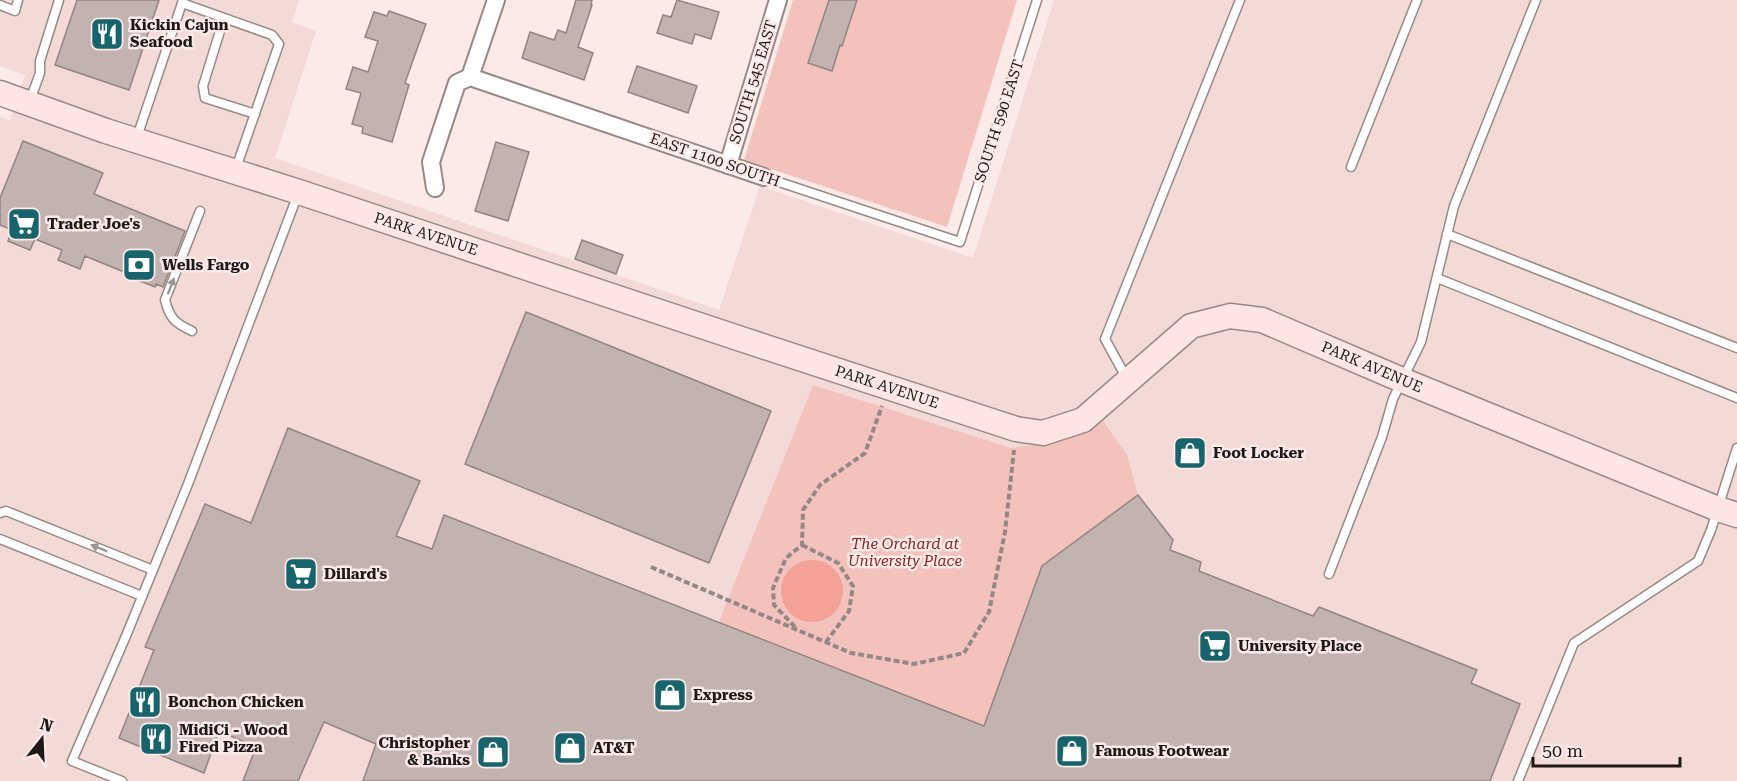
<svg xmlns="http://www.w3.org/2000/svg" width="1737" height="781" font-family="'Roboto Serif',serif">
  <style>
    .built { fill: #f3dad6 }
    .green { fill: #f4c2bc }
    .water { fill: #f4a198 }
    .building { fill: #c2b2b0; stroke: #938482; stroke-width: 1.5 }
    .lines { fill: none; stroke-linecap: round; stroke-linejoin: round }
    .lane-casing { stroke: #988987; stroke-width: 11 }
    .street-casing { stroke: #988987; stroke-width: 20 }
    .secondary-casing { stroke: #988987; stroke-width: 27 }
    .path { stroke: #948887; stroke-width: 4; stroke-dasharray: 6 3; stroke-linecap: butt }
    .lane { stroke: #fff; stroke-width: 8 }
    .street { stroke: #fff; stroke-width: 16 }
    .secondary { stroke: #fce5e2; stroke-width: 24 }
    .oneway { fill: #9a9797 }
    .labels { text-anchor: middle; stroke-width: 5; stroke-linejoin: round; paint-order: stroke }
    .poi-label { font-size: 15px; font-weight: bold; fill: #1e1817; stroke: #fbeae8; text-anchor: start }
    .street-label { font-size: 15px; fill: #1e1817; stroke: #fbeae8 }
    .park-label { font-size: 15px; font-style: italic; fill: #832522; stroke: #fbeae8 }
  </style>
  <rect width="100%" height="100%" fill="#fbeae8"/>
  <path class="built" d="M0,0H299L292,22L316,31L275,158L719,310L760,186L973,258L1054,0H1737V781H0V117L10,120L25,75L0,66Z"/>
  <g class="green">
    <path d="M793,0H1017L947,227L744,160Z"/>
    <path d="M813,385L1011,448L1059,441L1102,419L1127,455L1138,495L1042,566L984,726L719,622Z"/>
  </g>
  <circle class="water" cx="812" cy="591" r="31"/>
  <g class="building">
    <path d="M77,0H159L129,90L55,65Z"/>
    <path d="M576,0H592L591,5H592L578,47L593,53L584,80L522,58L530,32L554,40L558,30L566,33Z"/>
    <path d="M677,0L719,12L711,39L695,34L692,44L657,33L663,15L671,17Z"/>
    <path d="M829,0H857L842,46L840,45L832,71L808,63Z"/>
    <path d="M389,11L426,24L405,83L409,85L392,142L362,133L363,127L352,124L361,93L346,89L353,67L368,72L378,41L365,37L374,12L387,16Z"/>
    <path d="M637,66L697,86L688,113L628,92Z"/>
    <path d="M23,141L103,173L94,194L185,231L163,287L156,284L155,287L128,276L129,274L85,256L80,269L58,260L62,250L35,239L30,250L8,241L12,230L0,225V198Z"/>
    <path d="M496,142L529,152L508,221L475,211Z"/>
    <path d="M582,240L623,255L616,274L575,259Z"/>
    <path d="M526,312L771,411L709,563L465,464Z"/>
    <path d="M288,428L420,481L396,536L432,549L444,515L984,726L1042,566L1138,495L1173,540L1170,550L1201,562L1199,571L1313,616L1319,607L1477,670L1471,683L1520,704L1490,781H363L376,744L324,722L298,781H243L256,747L219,731L204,773L119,738L154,650L145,647L205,504L251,523Z"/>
  </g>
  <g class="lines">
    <defs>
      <g id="lane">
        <path d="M182,3L272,35L279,44L235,171"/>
        <path d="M0,5L15,11L18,0"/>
        <path d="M224,18L203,86L205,98L255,114"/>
        <path d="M29,103L40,73V61L59,0"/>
        <path d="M136,140L183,0"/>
        <path d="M1351,167L1417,0"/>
        <path d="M764,177L960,242L1037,0"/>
        <path d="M1447,234L1737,348"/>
        <path d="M1437,278L1737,398"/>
        <path d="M192,331C175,323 170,319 165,300L200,211"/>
        <path d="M1127,379L1105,339L1240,0"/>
        <path d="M0,513L6,511L153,570"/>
        <path d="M0,539L142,596"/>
        <path d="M1329,574L1382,437L1393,399L1421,342L1454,206L1536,0"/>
        <path d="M122,781L72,761L126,636L188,484L298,194"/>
        <path d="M1518,781L1574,643L1698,561L1711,530L1737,448"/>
      </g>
      <g id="street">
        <path d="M470,77L764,177"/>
        <path d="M728,165L778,0"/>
        <path d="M435,188L431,162L457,83L470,77L496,0"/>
      </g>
      <path id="secondary" d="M0,93L106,131L299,192L738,338L1016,429L1043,433L1083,420L1191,326L1230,316L1262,320L1402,380L1718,509L1737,515"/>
    </defs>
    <use href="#lane" class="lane-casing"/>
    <use href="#street" class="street-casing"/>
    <use href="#secondary" class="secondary-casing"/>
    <g class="path">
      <path d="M802,545L838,563L853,586L849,611L826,642"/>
      <path d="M651,567L851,653L914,664L964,653L989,612L1005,532L1014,450"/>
      <path d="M795,627L774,605L773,588L786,558L802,545L803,510L820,485L865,453L882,406"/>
    </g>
    <use href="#lane" class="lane"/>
    <use href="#street" class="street"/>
    <use href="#secondary" class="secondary"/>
  </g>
  <defs><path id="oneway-solid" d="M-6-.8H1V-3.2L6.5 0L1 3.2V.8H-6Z" transform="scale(1.5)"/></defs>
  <g class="oneway">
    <use href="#oneway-solid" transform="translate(171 286) rotate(-69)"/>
    <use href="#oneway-solid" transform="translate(99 548) rotate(-158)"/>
  </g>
  <defs>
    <symbol id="restaurant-square" viewBox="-11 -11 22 22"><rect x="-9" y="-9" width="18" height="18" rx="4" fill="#17646d" stroke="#fbeae8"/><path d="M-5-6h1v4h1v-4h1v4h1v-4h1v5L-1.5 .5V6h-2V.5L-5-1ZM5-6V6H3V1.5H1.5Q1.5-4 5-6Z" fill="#fff"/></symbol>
    <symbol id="supermarket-square" viewBox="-11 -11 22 22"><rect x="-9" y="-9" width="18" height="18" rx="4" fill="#17646d" stroke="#fbeae8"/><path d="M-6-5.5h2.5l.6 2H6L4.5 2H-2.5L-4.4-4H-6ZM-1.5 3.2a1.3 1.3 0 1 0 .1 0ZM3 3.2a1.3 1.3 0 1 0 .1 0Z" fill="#fff"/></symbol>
    <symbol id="bank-square" viewBox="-11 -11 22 22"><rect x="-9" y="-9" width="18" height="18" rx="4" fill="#17646d" stroke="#fbeae8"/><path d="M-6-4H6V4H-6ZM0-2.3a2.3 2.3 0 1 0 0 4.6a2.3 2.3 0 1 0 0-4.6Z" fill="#fff"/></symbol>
    <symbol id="shop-square" viewBox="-11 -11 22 22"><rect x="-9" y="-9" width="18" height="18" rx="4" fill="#17646d" stroke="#fbeae8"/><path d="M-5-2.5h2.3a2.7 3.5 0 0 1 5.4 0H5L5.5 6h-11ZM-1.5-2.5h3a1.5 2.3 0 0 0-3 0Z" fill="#fff"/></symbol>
  </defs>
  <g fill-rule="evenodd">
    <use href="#restaurant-square" x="88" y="15" width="38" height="38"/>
    <use href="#supermarket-square" x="5" y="205" width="38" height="38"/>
    <use href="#bank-square" x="120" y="246" width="38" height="38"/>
    <use href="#shop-square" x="1171" y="434" width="38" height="38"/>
    <use href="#supermarket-square" x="282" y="555" width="38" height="38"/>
    <use href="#supermarket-square" x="1196" y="627" width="38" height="38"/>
    <use href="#shop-square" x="651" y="676" width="38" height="38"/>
    <use href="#restaurant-square" x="126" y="683" width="38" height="38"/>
    <use href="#restaurant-square" x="137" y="720" width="38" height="38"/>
    <use href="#shop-square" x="551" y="729" width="38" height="38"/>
    <use href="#shop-square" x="1053" y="732" width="38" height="38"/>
    <use href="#shop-square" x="474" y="733" width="38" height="38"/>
  </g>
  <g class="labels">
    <g class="poi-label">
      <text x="130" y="30">Kickin Cajun<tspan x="130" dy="17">Seafood</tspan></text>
      <text x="47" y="229">Trader Joe's</text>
      <text x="162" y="270">Wells Fargo</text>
      <text x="1213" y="458">Foot Locker</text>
      <text x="324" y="579">Dillard's</text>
      <text x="1238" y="651">University Place</text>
      <text x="693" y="700">Express</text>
      <text x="168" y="707">Bonchon Chicken</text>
      <text x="179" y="735">MidiCi - Wood<tspan x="179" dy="17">Fired Pizza</tspan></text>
      <text x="470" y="748" text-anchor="end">Christopher<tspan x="470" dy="17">&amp; Banks</tspan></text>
      <text x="593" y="753">AT&amp;T</text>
      <text x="1095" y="756">Famous Footwear</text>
    </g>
    <g class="street-label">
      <text transform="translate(753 82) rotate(-73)" y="5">SOUTH 545 EAST</text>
      <text transform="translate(999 121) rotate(-72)" y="5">SOUTH 590 EAST</text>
      <text transform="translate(715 160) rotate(19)" y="5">EAST 1100 SOUTH</text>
      <text transform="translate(426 234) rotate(18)" y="5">PARK AVENUE</text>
      <text transform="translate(1372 367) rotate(23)" y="5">PARK AVENUE</text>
      <text transform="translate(887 387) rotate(18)" y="5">PARK AVENUE</text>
    </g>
    <g class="park-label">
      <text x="905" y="549">The Orchard at<tspan x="905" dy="17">University Place</tspan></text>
    </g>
  </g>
  <g transform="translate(42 739) rotate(18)" stroke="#fbeae8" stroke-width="4.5" paint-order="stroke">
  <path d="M0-4.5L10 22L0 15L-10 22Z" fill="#1e1817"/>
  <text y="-9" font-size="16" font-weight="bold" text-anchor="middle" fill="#1e1817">N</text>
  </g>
  <path d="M1533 757v9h147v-9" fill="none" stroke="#1e1817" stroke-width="3"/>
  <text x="1542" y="757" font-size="18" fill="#1e1817" stroke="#fbeae8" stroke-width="4.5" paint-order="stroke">50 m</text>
</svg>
